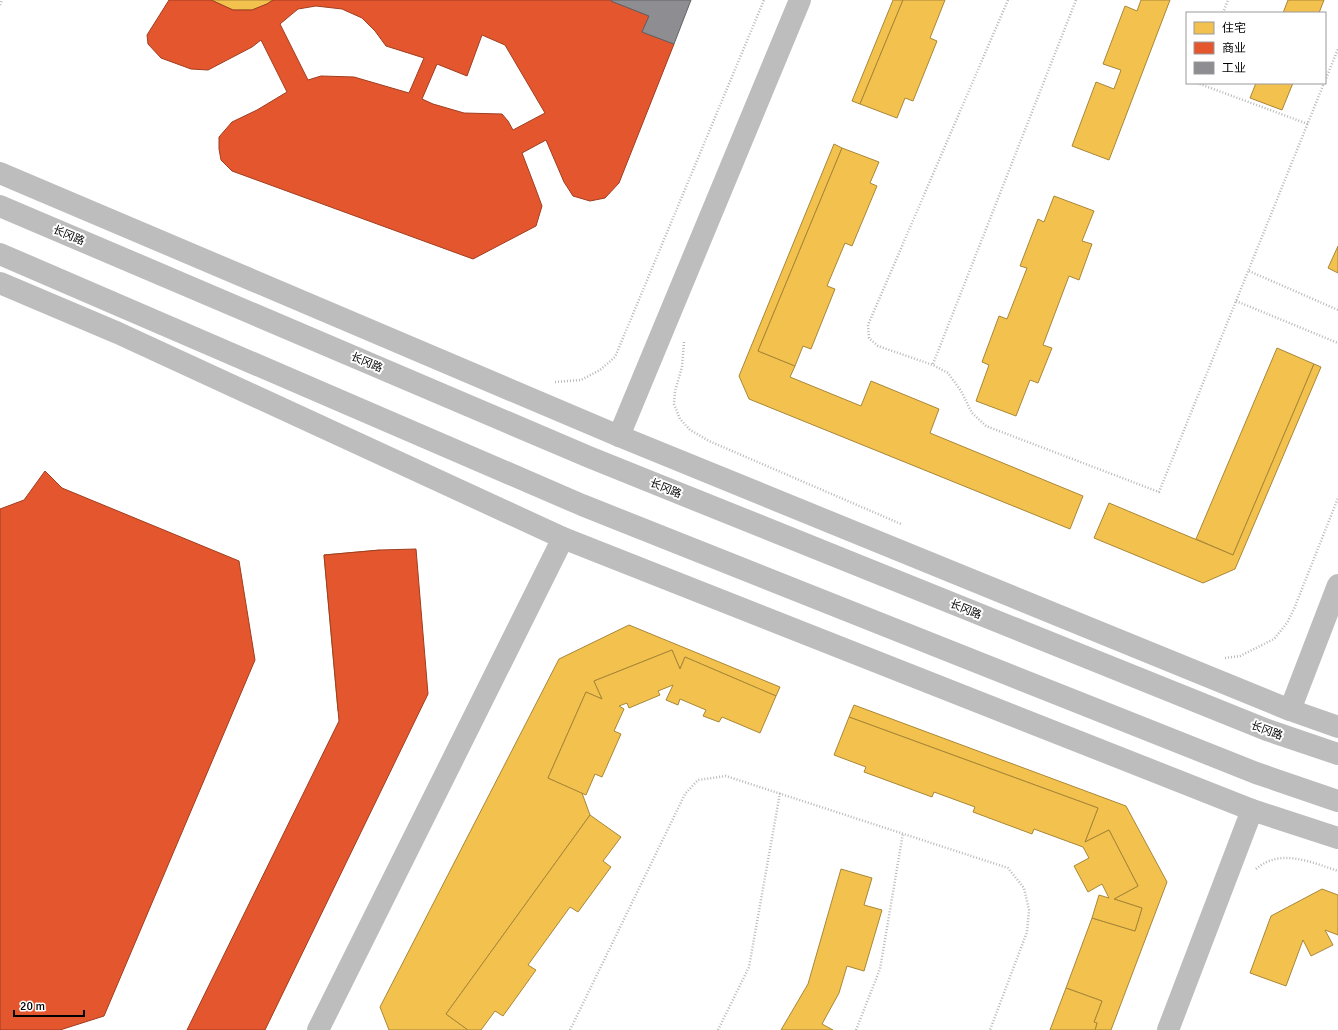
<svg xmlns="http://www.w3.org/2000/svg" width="1338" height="1030" font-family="Signika,'Noto Sans SC',sans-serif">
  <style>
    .homes { fill: #f2c14e; stroke: #a98737 }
    .shops { fill: #e4572e; stroke: #a03d20; fill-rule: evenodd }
    .industry { fill: #8d8d92; stroke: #636366 }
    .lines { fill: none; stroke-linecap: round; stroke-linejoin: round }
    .path { stroke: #b8b8b8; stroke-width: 2.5; stroke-dasharray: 1 2; stroke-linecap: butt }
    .minor { stroke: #bdbdbd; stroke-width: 22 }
    .major { stroke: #bdbdbd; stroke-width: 22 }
    .labels { text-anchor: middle; stroke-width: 4; stroke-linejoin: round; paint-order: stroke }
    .street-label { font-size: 11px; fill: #000; stroke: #fff }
  </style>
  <rect width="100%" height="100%" fill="#fff"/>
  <g class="homes">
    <path d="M211,0H273L267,4L252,10H233Z"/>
    <path d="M893,0H903L860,104L852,101Z"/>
    <path d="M903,0H945L930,38L937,41L913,101L905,98L897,118L860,104Z"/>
    <path d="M1141,0H1170L1109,160L1072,146L1096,82L1114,89L1121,70L1103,64L1125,6L1137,11Z"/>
    <path d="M1288,0H1324L1319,13H1283Z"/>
    <path d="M1256,83H1293L1282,110L1250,98Z"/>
    <path d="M834,144L842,148L758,351L795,366L790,377L861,406L871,381L939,409L930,433L1083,496L1070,529L749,399L739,376Z"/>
    <path d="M842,148L879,162L870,183L877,186L852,246L845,243L827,286L835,289L811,349L803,346L795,366L758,351Z"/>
    <path d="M1054,196L1094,211L1082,241L1092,244L1079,280L1069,276L1043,345L1052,348L1038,383L1030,380L1016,416L976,401L989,365L982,362L999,316L1007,319L1027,268L1020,266L1038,219L1044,222Z"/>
    <path d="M1338,246V273L1328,268Z"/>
    <path d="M1277,348L1314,364L1233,555L1196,539Z"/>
    <path d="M1314,364L1321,367L1235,569L1203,583L1094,538L1109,503L1233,555Z"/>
    <path d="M380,550L393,706L338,711L324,555Z"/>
    <path d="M629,625L780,687L776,696L685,657L680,669L672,650L594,681L602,699L586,692L548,778L582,793L590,815L446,1014L468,1030H389L380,1007L559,659Z"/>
    <path d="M672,650L680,669L685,657L776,696L760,733L722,717L719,722L703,716L706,710L680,699L678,705L666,700L673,685L658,691L660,695L629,708L627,703L619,706L624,709L614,731L621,734L602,777L595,774L586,795L548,778L586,692L602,699L594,681Z"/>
    <path d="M854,705L1126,806L1167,882L1111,1030H1095L1097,1023L1094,1022L1102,1001L1066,988L1092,918L1135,931L1142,908L1114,899L1138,886L1109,830L1085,842L1098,808L849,717Z"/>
    <path d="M849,717L1098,808L1085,842L1109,830L1138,886L1114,899L1142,908L1135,931L1092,918L1099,895L1109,898L1102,884L1088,892L1074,866L1089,858L1083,847L1034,829L1032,834L973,812L975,807L934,792L932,797L864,772L866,767L834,755Z"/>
    <path d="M590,815L621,837L603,861L611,867L578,912L570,907L528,965L536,970L503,1016L495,1011L481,1030H468L446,1014Z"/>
    <path d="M841,869L872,878L864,905L882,910L864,971L847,966L839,993L822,1024L833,1030H781L808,984Z"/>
    <path d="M1322,889L1338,895V935L1325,930L1333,945L1311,956L1303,940L1286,986L1250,973L1271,916Z"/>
    <path d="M1066,988L1102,1001L1094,1022L1097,1023L1095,1030H1050Z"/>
  </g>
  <g class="shops">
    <path d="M169,0H211L233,10H252L267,4L273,0H612L611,1L649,16L642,32L674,44L619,183L605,198L590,201L573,196L564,182L546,140L522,153L535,187L542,206L536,226L473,259L232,171L221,160L219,149V137L232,122L257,110L287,92L261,40L252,47L208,70L191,69L161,58L148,44L147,35ZM316,6L342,9L362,18L375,31L386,46L424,58L409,93L354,77L321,76L308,80L280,24L298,9ZM482,35L505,45L545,113L513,130L508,121L502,114L464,113L433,104L422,99L437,64L467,76Z"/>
    <path d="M45,471L62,488L239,561L255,660L104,1016L60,1030H0V509L24,500Z"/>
    <path d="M416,549L428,694L265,1030H187L339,721L324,555L380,550Z"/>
  </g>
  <path class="industry" d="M612,0H691L674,44L642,32L649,16L611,1Z"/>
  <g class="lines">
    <g class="path">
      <path d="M1008,0L868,325L869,338L878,346L933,365L948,373L961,391L972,413L986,426L1159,492L1324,83"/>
      <path d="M0,5L2,0"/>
      <path d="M1223,13L1228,0"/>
      <path d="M1325,81L1338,49"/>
      <path d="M1197,83L1308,124"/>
      <path d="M1249,271L1338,310"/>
      <path d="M1236,301L1338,343"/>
      <path d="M684,342L682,367L675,391L674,404L680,419L690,430L709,441L901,524"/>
      <path d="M933,364L1076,0"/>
      <path d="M555,382L581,380L600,370L615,357L764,0"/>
      <path d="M1225,658L1240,656L1274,639L1287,623L1294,609L1338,498"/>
      <path d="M1256,869C1280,848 1311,862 1338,871"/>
      <path d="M570,1030L685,794L698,780L726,776L1008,868L1024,888L1029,910L1027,932L990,1030"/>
      <path d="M718,1030L749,967L780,793"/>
      <path d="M856,1030L880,969L903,833"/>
    </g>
    <g class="minor">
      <path d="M0,173L619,436L1290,710L1338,727"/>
      <path d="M0,283L118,333L563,538L1252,810L1338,838"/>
      <path d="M619,436L800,0"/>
      <path d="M1290,710L1338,585"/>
      <path d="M318,1030L563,538"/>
      <path d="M1168,1030L1252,810"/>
    </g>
    <g class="major">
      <path d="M0,206L589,457L1267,730L1338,754"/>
      <path d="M0,254L582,505L1256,773L1338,801"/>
    </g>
  </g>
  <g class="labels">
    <g class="street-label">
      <text transform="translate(69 235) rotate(23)" y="4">长冈路</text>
      <text transform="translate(367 362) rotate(23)" y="4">长冈路</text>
      <text transform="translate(666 488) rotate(22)" y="4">长冈路</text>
      <text transform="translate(966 609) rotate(22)" y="4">长冈路</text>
      <text transform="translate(1267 730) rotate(20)" y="4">长冈路</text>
    </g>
  </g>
  <rect x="1186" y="12" width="140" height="72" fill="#ffffff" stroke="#999999"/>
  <rect x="1194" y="22" width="20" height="12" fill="#f2c14e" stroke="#999999"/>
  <text x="1222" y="32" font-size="12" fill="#000000">住宅</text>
  <rect x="1194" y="42" width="20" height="12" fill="#e4572e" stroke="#999999"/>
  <text x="1222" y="52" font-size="12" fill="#000000">商业</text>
  <rect x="1194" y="62" width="20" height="12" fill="#8d8d92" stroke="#999999"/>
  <text x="1222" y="72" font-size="12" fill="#000000">工业</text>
  <path d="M14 1010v6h70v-6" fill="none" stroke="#000000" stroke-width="2"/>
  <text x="20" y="1010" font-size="12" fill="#000000" stroke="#ffffff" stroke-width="3" paint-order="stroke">20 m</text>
</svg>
